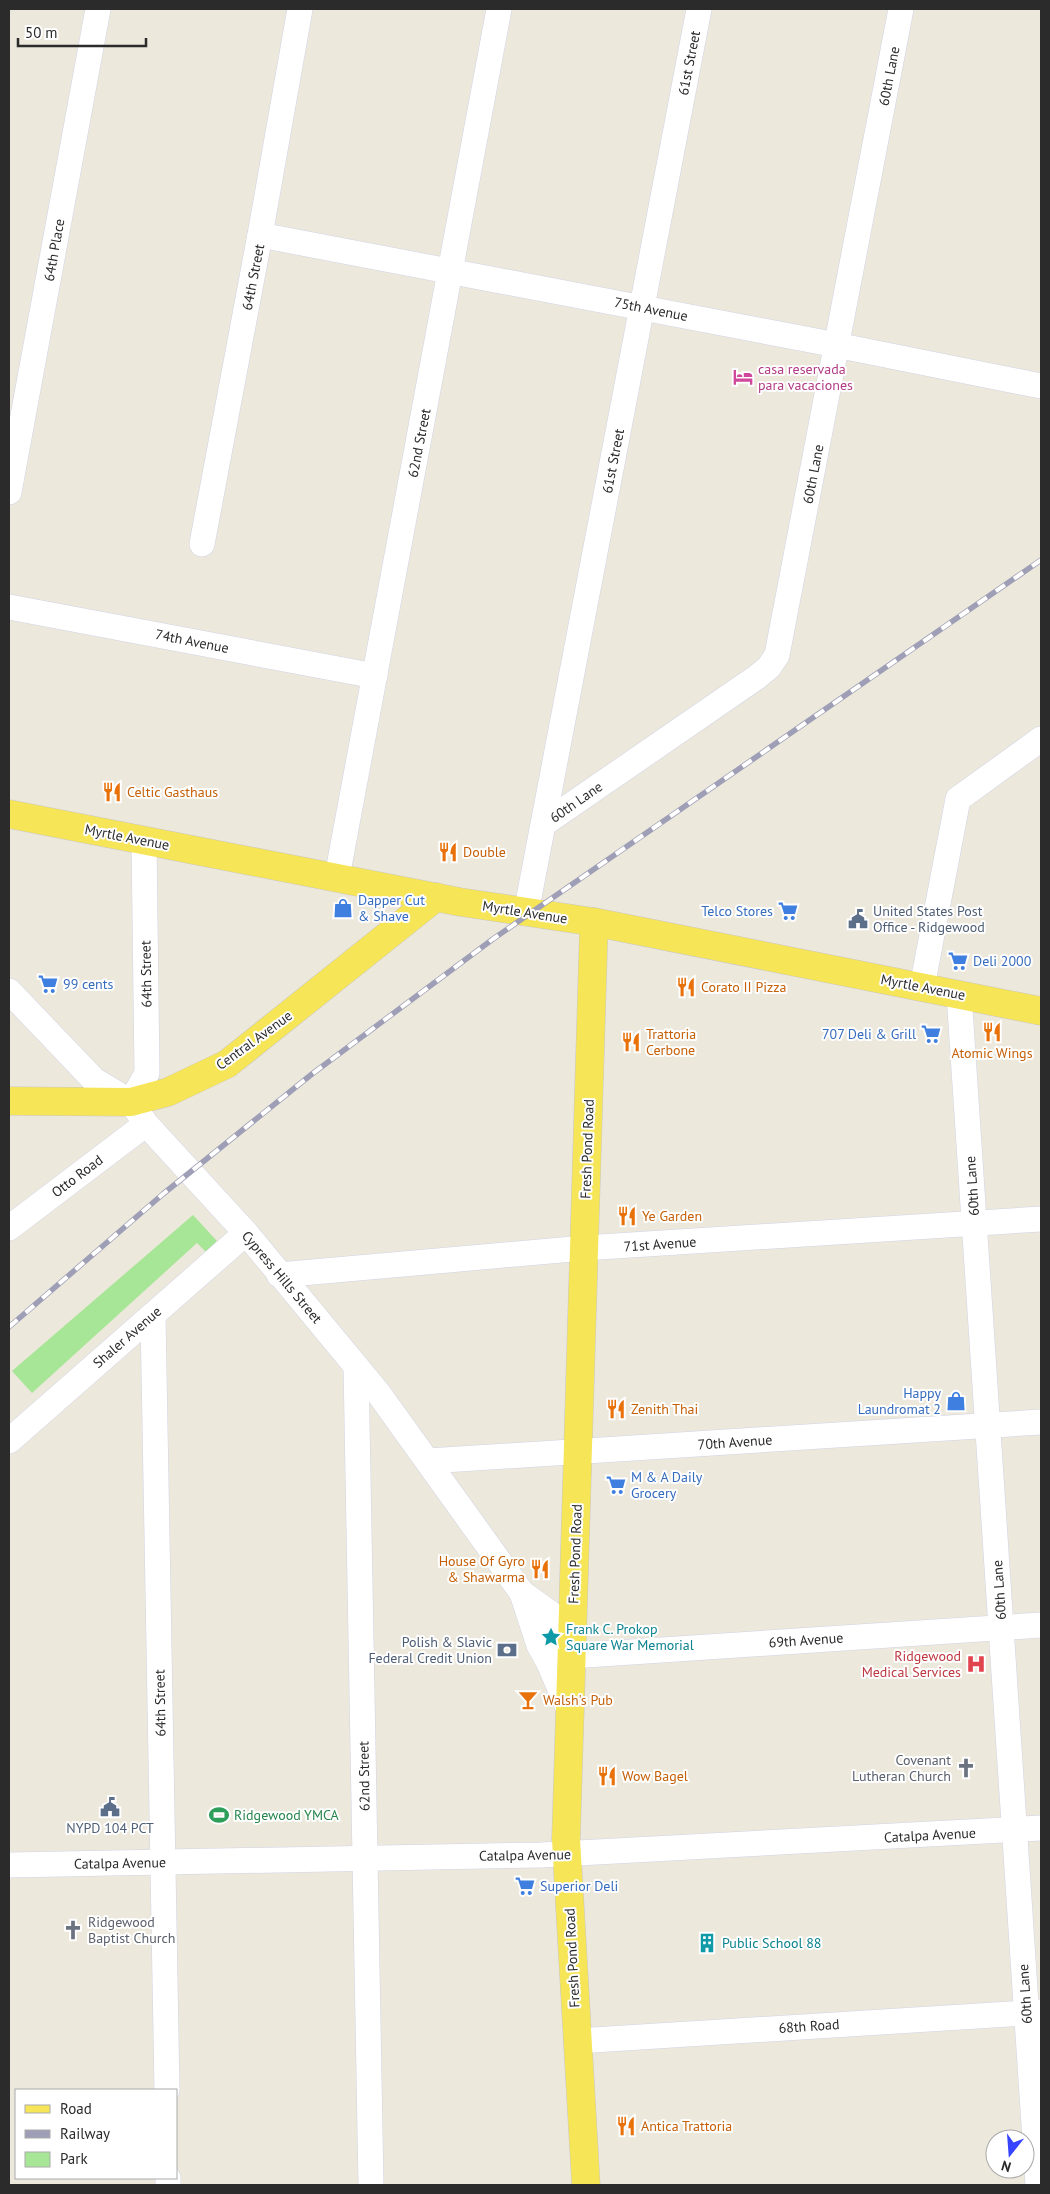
<svg xmlns="http://www.w3.org/2000/svg" width="1050" height="2194" font-family="'PT Sans',sans-serif">
  <style>
    .green { fill: #a7e696 }
    .lines { fill: none; stroke-linecap: round; stroke-linejoin: round }
    .minor-casing { stroke: #d1d3e4; stroke-width: 26 }
    .major-casing { stroke: #c8c8c8; stroke-width: 29 }
    .minor { stroke: #fff; stroke-width: 25 }
    .major { stroke: #f7e558; stroke-width: 28 }
    .rail-casing { stroke: #9e9fb6; stroke-width: 5.5 }
    .rail { stroke: #fff; stroke-width: 4; stroke-dasharray: 11; stroke-linecap: butt }
    .labels { text-anchor: middle; stroke-width: 4; stroke-linejoin: round; paint-order: stroke }
    .street-label { font-size: 14px; fill: #2b2b2b; stroke: #fff }
    .hotel-label { font-size: 14px; fill: #b23c85; stroke: #fff; text-anchor: start }
    .food-label { font-size: 14px; fill: #c56008; stroke: #fff; text-anchor: start }
    .shop-label { font-size: 14px; fill: #366cbe; stroke: #fff; text-anchor: start }
    .service-label { font-size: 14px; fill: #4e5e75; stroke: #fff; text-anchor: start }
    .culture-label { font-size: 14px; fill: #0d838f; stroke: #fff; text-anchor: start }
    .health-label { font-size: 14px; fill: #be3a42; stroke: #fff; text-anchor: end }
    .worship-label { font-size: 14px; fill: #5b616d; stroke: #fff; text-anchor: end }
    .leisure-label { font-size: 14px; fill: #27864d; stroke: #fff; text-anchor: start }
  </style>
  <rect width="100%" height="100%" fill="#ede8dc"/>
  <path class="green" d="M193,1215L217,1241L206,1252L197,1243L32,1393L12,1371Z"/>
  <g class="lines">
    <defs>
      <g id="minor">
        <path d="M260,235L821,342L1041,386"/>
        <path d="M9,492L98,9"/>
        <path d="M202,544L260,235L300,9"/>
        <path d="M9,607L375,676"/>
        <path d="M545,823L757,677L769,667L777,655L901,9"/>
        <path d="M337,877L499,9"/>
        <path d="M526,913L699,9"/>
        <path d="M922,987L958,799L1041,739"/>
        <path d="M9,991L94,1080L131,1102L146,1124L246,1233L379,1394L522,1593L539,1645L548,1661L570,1712"/>
        <path d="M959,994L1038,2185"/>
        <path d="M131,1102L147,1073L144,841"/>
        <path d="M9,1228L146,1124"/>
        <path d="M279,1275L584,1248L1041,1219"/>
        <path d="M153,1315L167,2090"/>
        <path d="M356,1366L371,2185"/>
        <path d="M9,1441L246,1233"/>
        <path d="M428,1461L1041,1422"/>
        <path d="M522,1593L550,1613L571,1656L1041,1625"/>
        <path d="M9,1865L541,1855L1041,1828"/>
        <path d="M577,2041L1041,2012"/>
        <path d="M168,2178V2185"/>
      </g>
      <g id="major">
        <path d="M9,814L460,902L594,922L1041,1011"/>
        <path d="M9,1101L131,1102L168,1092L227,1064L436,897"/>
        <path d="M586,2185L566,1839L594,922"/>
      </g>
    </defs>
    <use href="#minor" class="minor-casing"/>
    <use href="#major" class="major-casing"/>
    <use href="#minor" class="minor"/>
    <use href="#major" class="major"/>
    <defs>
      <path id="rail" d="M9,1327L163,1194L312,1074L493,939L1041,560"/>
    </defs>
    <use href="#rail" class="rail-casing"/>
    <use href="#rail" class="rail"/>
  </g>
  <defs>
    <symbol id="hotel-bare" viewBox="-9 -9 18 18"><path d="M-6-4.5h1.5V1H6V5H4.5V3h-9V5H-6ZM-4 0a1.8 1.8 0 1 1 3.6 0ZM.5 0V-2.5h3Q6-2.5 6 0Z" fill="#d1479c" stroke="#fff" stroke-width="2.5" paint-order="stroke"/></symbol>
    <symbol id="restaurant-bare" viewBox="-9 -9 18 18"><path d="M-5-6h1v4h1v-4h1v4h1v-4h1v5L-1.5 .5V6h-2V.5L-5-1ZM5-6V6H3V1.5H1.5Q1.5-4 5-6Z" fill="#e8710a" stroke="#fff" stroke-width="2.5" paint-order="stroke"/></symbol>
    <symbol id="shop-bare" viewBox="-9 -9 18 18"><path d="M-5-2.5h2.3a2.7 3.5 0 0 1 5.4 0H5L5.5 6h-11ZM-1.5-2.5h3a1.5 2.3 0 0 0-3 0Z" fill="#3f7fe0" stroke="#fff" stroke-width="2.5" paint-order="stroke"/></symbol>
    <symbol id="supermarket-bare" viewBox="-9 -9 18 18"><path d="M-6-5.5h2.5l.6 2H6L4.5 2H-2.5L-4.4-4H-6ZM-1.5 3.2a1.3 1.3 0 1 0 .1 0ZM3 3.2a1.3 1.3 0 1 0 .1 0Z" fill="#3f7fe0" stroke="#fff" stroke-width="2.5" paint-order="stroke"/></symbol>
    <symbol id="civic-bare" viewBox="-9 -9 18 18"><path d="M-.6-6.5H3V-4.5H.6V-3L4-1V1h2V6H-6V1h2V-1L-.6-3ZM-1.2 2.5V6h2.4V2.5Z" fill="#5c6f8a" stroke="#fff" stroke-width="2.5" paint-order="stroke"/></symbol>
    <symbol id="sight-bare" viewBox="-9 -9 18 18"><path d="M0-6L1.8-2.2L6-1.7L2.9 1.2L3.7 5.4L0 3.3L-3.7 5.4L-2.9 1.2L-6-1.7L-1.8-2.2Z" fill="#0f9aa8" stroke="#fff" stroke-width="2.5" paint-order="stroke"/></symbol>
    <symbol id="bank-bare" viewBox="-9 -9 18 18"><path d="M-6-4H6V4H-6ZM0-2.3a2.3 2.3 0 1 0 0 4.6a2.3 2.3 0 1 0 0-4.6Z" fill="#5c6f8a" stroke="#fff" stroke-width="2.5" paint-order="stroke"/></symbol>
    <symbol id="hospital-bare" viewBox="-9 -9 18 18"><path d="M-5-5h3v3.5h4V-5h3V5h-3V1.5h-4V5h-3Z" fill="#e0444e" stroke="#fff" stroke-width="2.5" paint-order="stroke"/></symbol>
    <symbol id="bar-bare" viewBox="-9 -9 18 18"><path d="M-6-5H6L.8 .8V4.5H3.5V6h-7V4.5H-.8V.8Z" fill="#e8710a" stroke="#fff" stroke-width="2.5" paint-order="stroke"/></symbol>
    <symbol id="church-bare" viewBox="-9 -9 18 18"><path d="M-1.2-6h2.4v3.5h3.3v2.4h-3.3V6h-2.4V-.1h-3.3v-2.4h3.3Z" fill="#6b7280" stroke="#fff" stroke-width="2.5" paint-order="stroke"/></symbol>
    <symbol id="stadium-bare" viewBox="-9 -9 18 18"><path d="M0-5a6.5 5 0 1 0 0 10a6.5 5 0 1 0 0-10ZM-3.5-1.8h7v3.6h-7Z" fill="#2e9e5b" stroke="#fff" stroke-width="2.5" paint-order="stroke"/></symbol>
    <symbol id="building-bare" viewBox="-9 -9 18 18"><path d="M-4-6H4V6H1V3H-1V6H-4ZM-2.5-4.3h1.7v1.8h-1.7ZM.8-4.3h1.7v1.8H.8ZM-2.5-1h1.7V.8h-1.7ZM.8-1h1.7V.8H.8Z" fill="#0f9aa8" stroke="#fff" stroke-width="2.5" paint-order="stroke"/></symbol>
  </defs>
  <g fill-rule="evenodd">
    <use href="#hotel-bare" x="729" y="363" width="28" height="28"/>
    <use href="#restaurant-bare" x="98" y="778" width="28" height="28"/>
    <use href="#restaurant-bare" x="434" y="838" width="28" height="28"/>
    <use href="#shop-bare" x="329" y="894" width="28" height="28"/>
    <use href="#supermarket-bare" x="774" y="897" width="28" height="28"/>
    <use href="#civic-bare" x="844" y="905" width="28" height="28"/>
    <use href="#supermarket-bare" x="944" y="947" width="28" height="28"/>
    <use href="#supermarket-bare" x="34" y="970" width="28" height="28"/>
    <use href="#restaurant-bare" x="672" y="973" width="28" height="28"/>
    <use href="#restaurant-bare" x="978" y="1018" width="28" height="28"/>
    <use href="#supermarket-bare" x="917" y="1020" width="28" height="28"/>
    <use href="#restaurant-bare" x="617" y="1028" width="28" height="28"/>
    <use href="#restaurant-bare" x="613" y="1202" width="28" height="28"/>
    <use href="#shop-bare" x="942" y="1387" width="28" height="28"/>
    <use href="#restaurant-bare" x="602" y="1395" width="28" height="28"/>
    <use href="#supermarket-bare" x="602" y="1471" width="28" height="28"/>
    <use href="#restaurant-bare" x="526" y="1555" width="28" height="28"/>
    <use href="#sight-bare" x="537" y="1623" width="28" height="28"/>
    <use href="#bank-bare" x="493" y="1636" width="28" height="28"/>
    <use href="#hospital-bare" x="962" y="1650" width="28" height="28"/>
    <use href="#bar-bare" x="514" y="1686" width="28" height="28"/>
    <use href="#church-bare" x="952" y="1754" width="28" height="28"/>
    <use href="#restaurant-bare" x="593" y="1762" width="28" height="28"/>
    <use href="#civic-bare" x="96" y="1793" width="28" height="28"/>
    <use href="#stadium-bare" x="205" y="1801" width="28" height="28"/>
    <use href="#supermarket-bare" x="511" y="1872" width="28" height="28"/>
    <use href="#church-bare" x="59" y="1916" width="28" height="28"/>
    <use href="#building-bare" x="693" y="1929" width="28" height="28"/>
    <use href="#restaurant-bare" x="612" y="2112" width="28" height="28"/>
  </g>
  <g class="labels">
    <g class="street-label">
      <text transform="translate(689 63) rotate(-79)" y="5">61st Street</text>
      <text transform="translate(889 76) rotate(-79)" y="5">60th Lane</text>
      <text transform="translate(54 250) rotate(-80)" y="5">64th Place</text>
      <text transform="translate(253 277) rotate(-79)" y="5">64th Street</text>
      <text transform="translate(651 309) rotate(11)" y="5">75th Avenue</text>
      <text transform="translate(419 443) rotate(-79)" y="5">62nd Street</text>
      <text transform="translate(613 461) rotate(-79)" y="5">61st Street</text>
      <text transform="translate(813 474) rotate(-79)" y="5">60th Lane</text>
      <text transform="translate(192 641) rotate(11)" y="5">74th Avenue</text>
      <text transform="translate(576 802) rotate(-35)" y="5">60th Lane</text>
      <text transform="translate(127 837) rotate(11)" y="5">Myrtle Avenue</text>
      <text transform="translate(525 912) rotate(9)" y="5">Myrtle Avenue</text>
      <text transform="translate(146 974) rotate(-91)" y="5">64th Street</text>
      <text transform="translate(923 987) rotate(11)" y="5">Myrtle Avenue</text>
      <text transform="translate(254 1040) rotate(-36)" y="5">Central Avenue</text>
      <text transform="translate(587 1149) rotate(-88)" y="5">Fresh Pond Road</text>
      <text transform="translate(77 1176) rotate(-37)" y="5">Otto Road</text>
      <text transform="translate(972 1186) rotate(-94)" y="5">60th Lane</text>
      <text transform="translate(660 1244) rotate(-4)" y="5">71st Avenue</text>
      <text transform="translate(282 1277) rotate(50)" y="5">Cypress Hills Street</text>
      <text transform="translate(127 1337) rotate(-41)" y="5">Shaler Avenue</text>
      <text transform="translate(735 1442) rotate(-4)" y="5">70th Avenue</text>
      <text transform="translate(575 1554) rotate(-88)" y="5">Fresh Pond Road</text>
      <text transform="translate(999 1590) rotate(-94)" y="5">60th Lane</text>
      <text transform="translate(806 1640) rotate(-4)" y="5">69th Avenue</text>
      <text transform="translate(160 1703) rotate(-91)" y="5">64th Street</text>
      <text transform="translate(364 1776) rotate(-91)" y="5">62nd Street</text>
      <text transform="translate(930 1835) rotate(-3)" y="5">Catalpa Avenue</text>
      <text transform="translate(525 1855) rotate(-1)" y="5">Catalpa Avenue</text>
      <text transform="translate(120 1863) rotate(-1)" y="5">Catalpa Avenue</text>
      <text transform="translate(572 1958) rotate(-93)" y="5">Fresh Pond Road</text>
      <text transform="translate(1025 1994) rotate(-94)" y="5">60th Lane</text>
      <text transform="translate(809 2026) rotate(-4)" y="5">68th Road</text>
    </g>
    <g class="hotel-label">
      <text x="758" y="374">casa reservada<tspan x="758" dy="16">para vacaciones</tspan></text>
    </g>
    <g class="food-label">
      <text x="127" y="797">Celtic Gasthaus</text>
      <text x="463" y="857">Double</text>
      <text x="701" y="992">Corato II Pizza</text>
      <text x="646" y="1039">Trattoria<tspan x="646" dy="16">Cerbone</tspan></text>
      <text x="992" y="1058" text-anchor="middle">Atomic Wings</text>
      <text x="642" y="1221">Ye Garden</text>
      <text x="631" y="1414">Zenith Thai</text>
      <text x="525" y="1566" text-anchor="end">House Of Gyro<tspan x="525" dy="16">&amp; Shawarma</tspan></text>
      <text x="543" y="1705">Walsh's Pub</text>
      <text x="622" y="1781">Wow Bagel</text>
      <text x="641" y="2131">Antica Trattoria</text>
    </g>
    <g class="shop-label">
      <text x="358" y="905">Dapper Cut<tspan x="358" dy="16">&amp; Shave</tspan></text>
      <text x="773" y="916" text-anchor="end">Telco Stores</text>
      <text x="973" y="966">Deli 2000</text>
      <text x="63" y="989">99 cents</text>
      <text x="916" y="1039" text-anchor="end">707 Deli &amp; Grill</text>
      <text x="941" y="1398" text-anchor="end">Happy<tspan x="941" dy="16">Laundromat 2</tspan></text>
      <text x="631" y="1482">M &amp; A Daily<tspan x="631" dy="16">Grocery</tspan></text>
      <text x="540" y="1891">Superior Deli</text>
    </g>
    <g class="service-label">
      <text x="873" y="916">United States Post<tspan x="873" dy="16">Office - Ridgewood</tspan></text>
      <text x="492" y="1647" text-anchor="end">Polish &amp; Slavic<tspan x="492" dy="16">Federal Credit Union</tspan></text>
      <text x="110" y="1833" text-anchor="middle">NYPD 104 PCT</text>
    </g>
    <g class="culture-label">
      <text x="566" y="1634">Frank C. Prokop<tspan x="566" dy="16">Square War Memorial</tspan></text>
      <text x="722" y="1948">Public School 88</text>
    </g>
    <g class="health-label">
      <text x="961" y="1661">Ridgewood<tspan x="961" dy="16">Medical Services</tspan></text>
    </g>
    <g class="worship-label">
      <text x="951" y="1765">Covenant<tspan x="951" dy="16">Lutheran Church</tspan></text>
      <text x="88" y="1927" text-anchor="start">Ridgewood<tspan x="88" dy="16">Baptist Church</tspan></text>
    </g>
    <g class="leisure-label">
      <text x="234" y="1820">Ridgewood YMCA</text>
    </g>
  </g>
  <rect width="1050" height="2194" fill="none" stroke="#2b2b2b" stroke-width="20"/>
  <rect x="15" y="2089" width="162" height="90" fill="#ffffff" stroke="#aaaaaa"/>
  <rect x="25" y="2105" width="25" height="8" fill="#f7e558" stroke="#aaaaaa"/>
  <text x="60" y="2114" font-size="15" fill="#2b2b2b">Road</text>
  <rect x="25" y="2130" width="25" height="8" fill="#9e9fb6" stroke="#aaaaaa"/>
  <text x="60" y="2139" font-size="15" fill="#2b2b2b">Railway</text>
  <rect x="25" y="2152" width="25" height="15" fill="#a7e696" stroke="#aaaaaa"/>
  <text x="60" y="2164" font-size="15" fill="#2b2b2b">Park</text>
  <g transform="translate(1010 2154) rotate(197)"><circle r="24" fill="#ffffff" stroke="#aaaaaa"/>
  <path d="M0-4L9 19L0 12L-9 19Z" fill="#3744ff"/>
  <text y="-8" font-size="14" font-weight="bold" text-anchor="middle" fill="#2b2b2b">N</text>
  </g>
  <path d="M18 38v8h128v-8" fill="none" stroke="#2b2b2b" stroke-width="2.5"/>
  <text x="25" y="38" font-size="15" fill="#2b2b2b" stroke="#ffffff" stroke-width="4" paint-order="stroke">50 m</text>
</svg>
